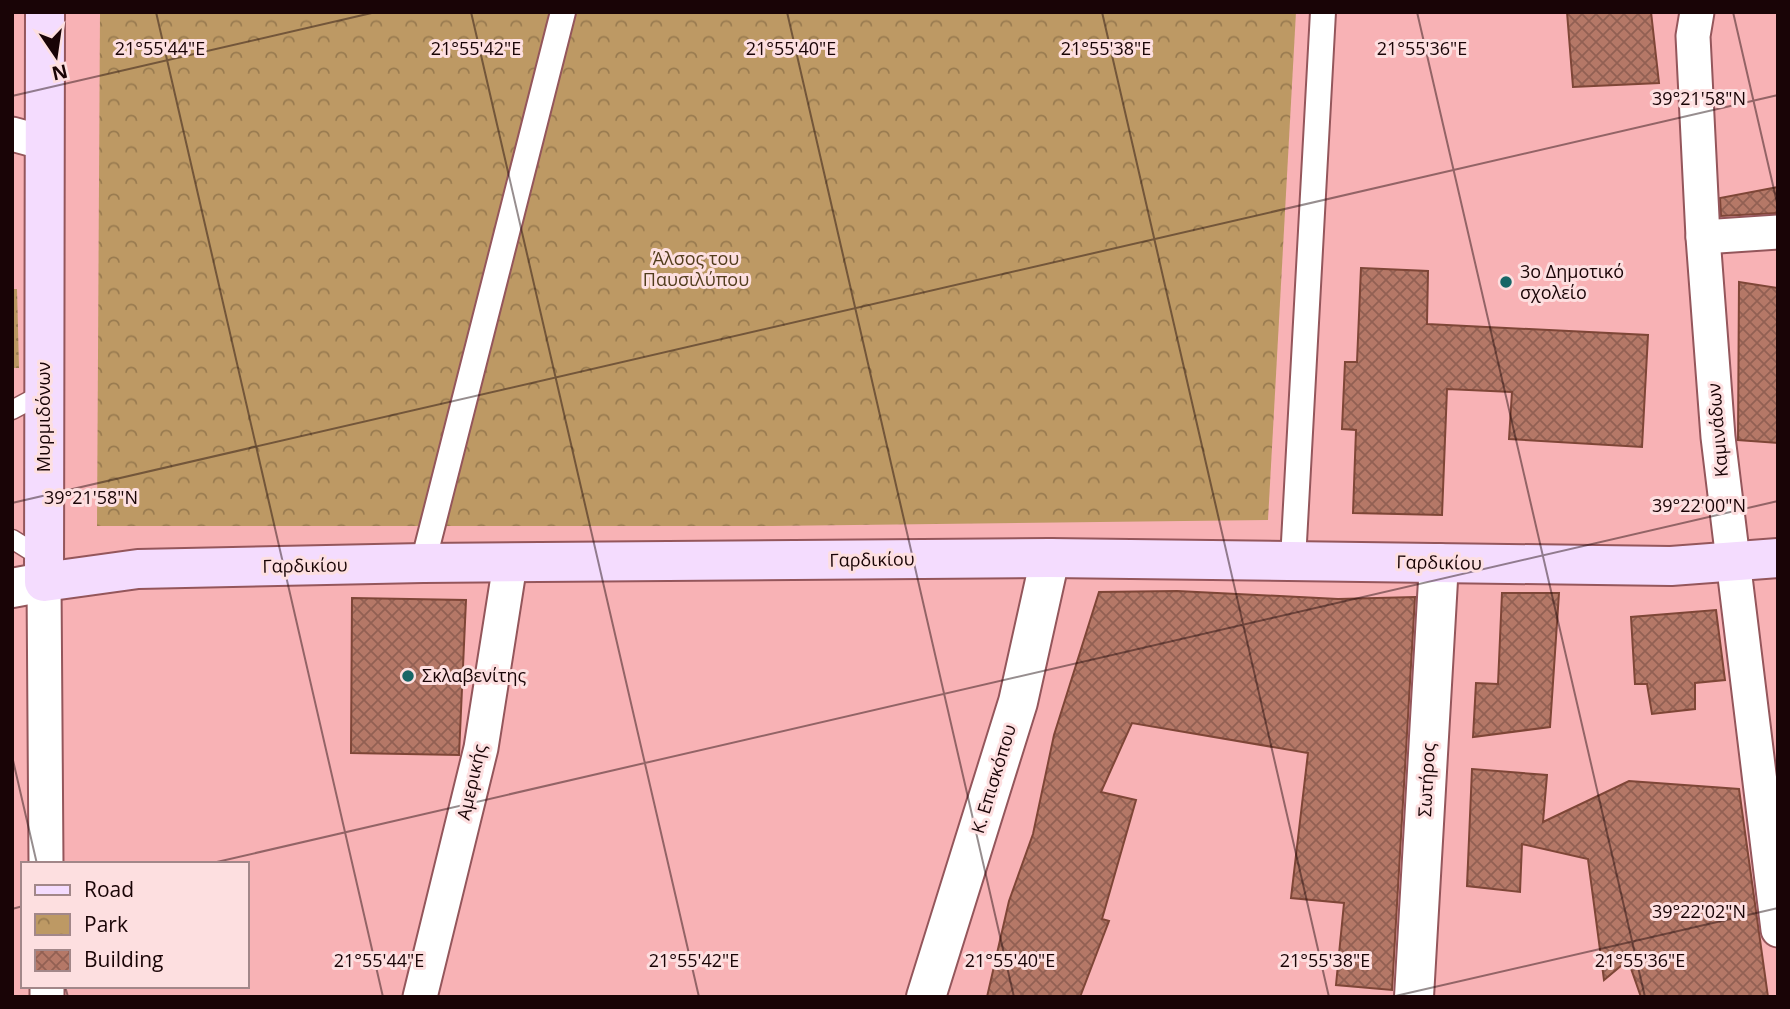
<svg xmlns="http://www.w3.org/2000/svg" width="1790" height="1009" font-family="'Open Sans',sans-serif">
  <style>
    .grass { fill: url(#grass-dots) }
    .park { fill: url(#park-crowns) }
    .building { fill: url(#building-cross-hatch); stroke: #7e4637; stroke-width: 2 }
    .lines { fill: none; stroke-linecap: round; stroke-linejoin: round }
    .service-casing { stroke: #94565b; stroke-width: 21 }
    .pedestrian-casing { stroke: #94565b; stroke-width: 28 }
    .minor-casing { stroke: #94565b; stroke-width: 37 }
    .tertiary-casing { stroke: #94565b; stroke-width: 42 }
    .secondary-casing { stroke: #94565b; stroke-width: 42 }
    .service { stroke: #fff; stroke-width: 18 }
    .pedestrian { stroke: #fff; stroke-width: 24 }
    .minor { stroke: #fff; stroke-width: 33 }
    .tertiary { stroke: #fff; stroke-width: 38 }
    .secondary { stroke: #f4dcfe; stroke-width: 38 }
    .ticks { fill: none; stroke: #190406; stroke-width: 2; stroke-opacity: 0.45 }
    .poi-dot { fill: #176666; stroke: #fddfe0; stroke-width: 2.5 }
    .labels { text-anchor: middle; stroke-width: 6; stroke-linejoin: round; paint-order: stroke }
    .park-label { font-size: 18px; fill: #523d1d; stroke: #fddfe0 }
    .poi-label { font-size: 18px; fill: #190406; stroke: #fddfe0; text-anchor: start }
    .street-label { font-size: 18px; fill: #190406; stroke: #fddfe0 }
    .ticks-label { font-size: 18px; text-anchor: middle; fill: #190406; stroke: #fddfe0; stroke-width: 6; stroke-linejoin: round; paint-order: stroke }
  </style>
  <defs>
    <pattern id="grass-dots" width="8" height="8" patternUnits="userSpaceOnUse" patternTransform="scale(1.75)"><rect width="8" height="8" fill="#bd9964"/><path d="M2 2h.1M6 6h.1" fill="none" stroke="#997b50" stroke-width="1.8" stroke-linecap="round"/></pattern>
    <pattern id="park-crowns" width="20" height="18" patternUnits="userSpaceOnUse" patternTransform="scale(1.75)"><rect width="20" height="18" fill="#bd9964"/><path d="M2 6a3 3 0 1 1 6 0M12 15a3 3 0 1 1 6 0" fill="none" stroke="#997b50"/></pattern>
    <pattern id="building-cross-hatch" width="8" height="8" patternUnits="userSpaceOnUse" patternTransform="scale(1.75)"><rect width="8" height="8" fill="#b57867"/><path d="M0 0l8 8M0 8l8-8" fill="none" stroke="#926053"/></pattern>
  </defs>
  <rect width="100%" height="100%" fill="#f8b2b5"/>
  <path class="grass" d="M12,289H17L19,368H12Z"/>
  <path class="park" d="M100,12H1296L1268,520L772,526H97Z"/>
  <g class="building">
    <path d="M1567,12H1651L1659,83L1573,87Z"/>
    <path d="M1778,187V213L1721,216L1720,198Z"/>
    <path d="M1361,268L1428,271L1427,324L1648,335L1642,447L1509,439L1512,392L1447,389L1442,515L1353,513L1356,430L1342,429L1345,362H1357Z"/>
    <path d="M1739,282L1778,288V443L1738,440Z"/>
    <path d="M1177,591L1338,599L1415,597L1392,990L1336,985L1344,903L1291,898L1308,753L1132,723L1101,792L1136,800L1102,919L1109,921L1080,997H987L1009,901L1033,834L1054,735L1099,592Z"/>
    <path d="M1502,593H1559L1550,727L1473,737L1476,683L1498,684Z"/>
    <path d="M352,598L466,600L459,755L351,753Z"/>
    <path d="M1716,610L1725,680L1695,683V709L1652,714L1647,684H1635L1631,617Z"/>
    <path d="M1472,769L1547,775L1543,822L1629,781L1739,789L1768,997H1641L1628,960L1604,980L1588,859L1522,844L1520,892L1467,886Z"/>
  </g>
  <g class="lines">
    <defs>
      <g id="service">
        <path d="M12,410L44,393"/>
        <path d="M12,539L44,559"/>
      </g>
      <g id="pedestrian">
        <path d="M1293,560L1323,12"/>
        <path d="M423,563L563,12"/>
      </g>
      <g id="minor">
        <path d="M1697,12L1693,36L1703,237L1718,437L1778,930"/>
        <path d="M12,134L45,143"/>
        <path d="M1703,237L1778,232"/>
        <path d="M44,582L46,864"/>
        <path d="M47,986V997"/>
        <path d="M420,997L481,748L510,564"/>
      </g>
      <g id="tertiary">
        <path d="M12,588L44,582"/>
        <path d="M926,997L1018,702L1050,558"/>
        <path d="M1414,997L1439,563"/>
      </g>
      <path id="secondary" d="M45,12L44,582L138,569L423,563L1050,558L1671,566L1778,558"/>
    </defs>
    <use href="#service" class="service-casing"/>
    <use href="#pedestrian" class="pedestrian-casing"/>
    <use href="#minor" class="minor-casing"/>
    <use href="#tertiary" class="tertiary-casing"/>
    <use href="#secondary" class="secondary-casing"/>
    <use href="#service" class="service"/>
    <use href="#pedestrian" class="pedestrian"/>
    <use href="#minor" class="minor"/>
    <use href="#tertiary" class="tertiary"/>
    <use href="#secondary" class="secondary"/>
  </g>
  <path class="ticks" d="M156,12L383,997M471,12L699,997M787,12L1014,997M1102,12L1329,997M1417,12L1645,997M1733,12L1778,207M12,96L376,12M12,503L1778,95M12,756L37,864M208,864L1778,501M12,909L23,906M65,986L68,997M1391,997L1778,908"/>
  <g class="poi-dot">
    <circle cx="1506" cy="282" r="7"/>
    <circle cx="408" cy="676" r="7"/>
  </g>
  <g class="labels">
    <g class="park-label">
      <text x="696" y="265">Άλσος του<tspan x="696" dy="21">Παυσιλύπου</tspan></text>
    </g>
    <g class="poi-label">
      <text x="1520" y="278">3ο Δημοτικό<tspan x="1520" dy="21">σχολείο</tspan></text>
      <text x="422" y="682">Σκλαβενίτης</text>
    </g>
    <g class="street-label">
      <text transform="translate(44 417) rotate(-90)" y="6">Μυρμιδόνων</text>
      <text transform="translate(1718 430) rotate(-95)" y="6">Καμινάδων</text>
      <text transform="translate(872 560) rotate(-1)" y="6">Γαρδικίου</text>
      <text transform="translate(1439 563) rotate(1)" y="6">Γαρδικίου</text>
      <text transform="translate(305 566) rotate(-1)" y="6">Γαρδικίου</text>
      <text transform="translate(994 779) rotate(-73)" y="6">Κ. Επισκόπου</text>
      <text transform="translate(1427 780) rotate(-87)" y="6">Σωτήρος</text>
      <text transform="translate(472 782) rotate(-77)" y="6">Αμερικής</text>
    </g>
  </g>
  <g class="ticks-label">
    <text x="160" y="55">21°55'44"E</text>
    <text x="476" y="55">21°55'42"E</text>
    <text x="791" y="55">21°55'40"E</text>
    <text x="1106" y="55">21°55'38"E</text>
    <text x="1422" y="55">21°55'36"E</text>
    <text x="1699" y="105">39°21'58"N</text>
    <text x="91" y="504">39°21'58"N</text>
    <text x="1699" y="512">39°22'00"N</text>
    <text x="1699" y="918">39°22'02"N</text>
    <text x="379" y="967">21°55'44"E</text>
    <text x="694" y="967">21°55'42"E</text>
    <text x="1010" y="967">21°55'40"E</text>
    <text x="1325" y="967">21°55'38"E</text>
    <text x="1640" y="967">21°55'36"E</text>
  </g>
  <rect width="1790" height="1009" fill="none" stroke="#190406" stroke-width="28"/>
  <rect x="21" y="862" width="228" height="126" fill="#fddfe0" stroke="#a28789" stroke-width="2"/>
  <rect x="35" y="885" width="35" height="10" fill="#f4dcfe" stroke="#a28789" stroke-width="2"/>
  <text x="84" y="897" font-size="21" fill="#190406">Road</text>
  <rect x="35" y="914" width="35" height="21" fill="url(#park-crowns)" stroke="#a28789" stroke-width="2"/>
  <text x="84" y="932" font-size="21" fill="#190406">Park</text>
  <rect x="35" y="950" width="35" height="21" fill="url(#building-cross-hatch)" stroke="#a28789" stroke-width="2"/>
  <text x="84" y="967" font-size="21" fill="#190406">Building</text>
  <g transform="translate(56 56) rotate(167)" stroke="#fddfe0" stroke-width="5" paint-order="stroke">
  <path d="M0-5L12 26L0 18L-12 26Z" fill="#190406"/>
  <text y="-10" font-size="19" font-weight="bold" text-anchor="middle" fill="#190406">N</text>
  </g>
</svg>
